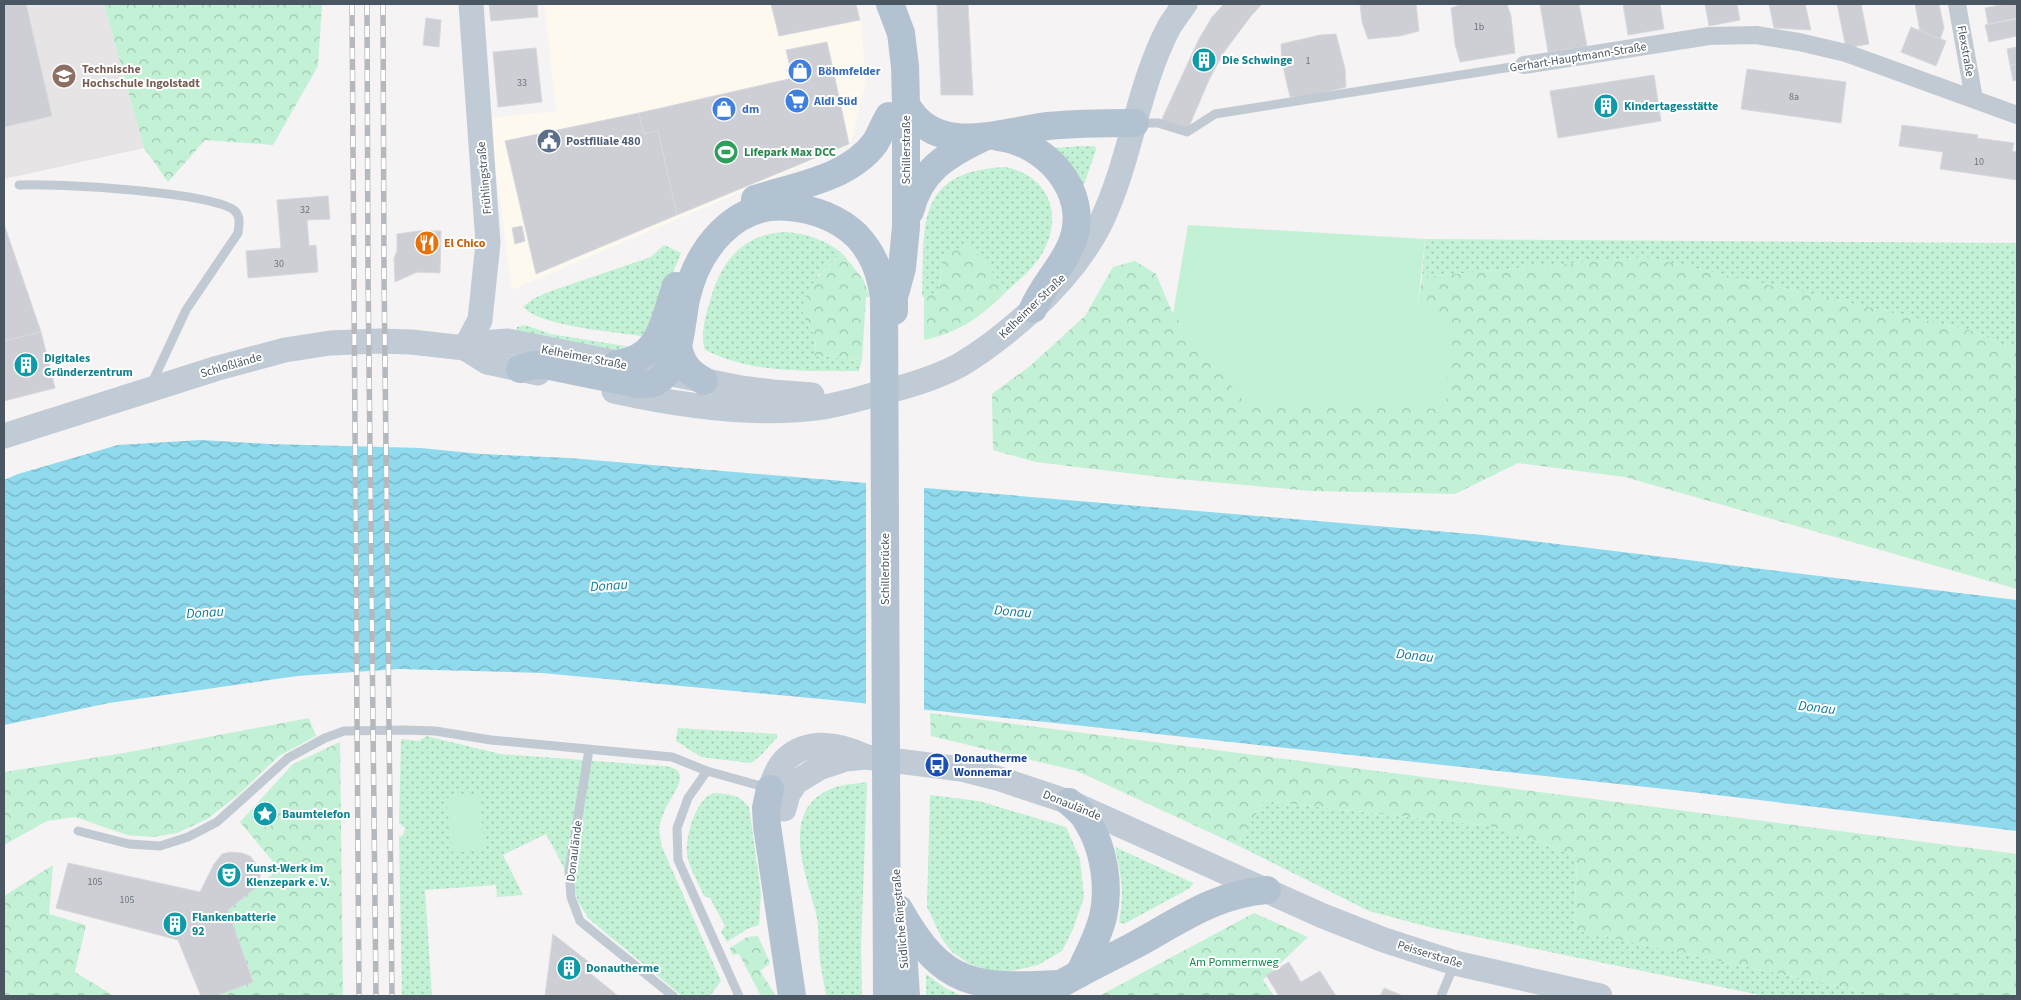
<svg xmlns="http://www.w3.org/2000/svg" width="2021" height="1000" font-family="'Source Sans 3',sans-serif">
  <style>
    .commercial { fill: #fdf9ef }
    .education { fill: #e6e4e5 }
    .grass { fill: url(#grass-dots) }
    .forest { fill: url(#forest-crowns) }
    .pitch { fill: #c3f1d5 }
    .water { fill: url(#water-waves) }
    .pier { fill: #f5f3f3 }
    .building { fill: #cdcfd5; stroke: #d7d9de }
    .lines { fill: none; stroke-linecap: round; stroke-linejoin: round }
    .lane { stroke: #c1cad2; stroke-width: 9 }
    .street { stroke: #c1cad2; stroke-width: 18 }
    .secondary { stroke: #c1cbd6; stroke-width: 25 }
    .primary { stroke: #b3c2d1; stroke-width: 28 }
    .rail-casing { stroke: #b5b8bd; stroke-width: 5.5 }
    .rail { stroke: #fff; stroke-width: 4; stroke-dasharray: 11; stroke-linecap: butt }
    .labels { text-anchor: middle; stroke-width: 4; stroke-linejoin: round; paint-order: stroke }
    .number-label { font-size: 10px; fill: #6b747e }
    .street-label { font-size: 12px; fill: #4a5661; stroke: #fff }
    .culture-label { font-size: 12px; font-weight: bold; fill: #0d838f; stroke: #fff; text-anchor: start }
    .education-label { font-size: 12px; font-weight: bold; fill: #785e54; stroke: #fff; text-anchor: start }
    .shop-label { font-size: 12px; font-weight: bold; fill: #366cbe; stroke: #fff; text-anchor: start }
    .service-label { font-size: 12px; font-weight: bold; fill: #4e5e75; stroke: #fff; text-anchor: start }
    .leisure-label { font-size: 12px; font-weight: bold; fill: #27864d; stroke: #fff; text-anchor: start }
    .food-label { font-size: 12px; font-weight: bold; fill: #c56008; stroke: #fff; text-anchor: start }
    .transit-label { font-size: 12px; font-weight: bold; fill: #164399; stroke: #fff; text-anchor: start }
    .park-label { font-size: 12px; fill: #17864f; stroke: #fff }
    .water-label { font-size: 14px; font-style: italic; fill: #0c7c9b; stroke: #fff }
  </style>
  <defs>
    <pattern id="grass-dots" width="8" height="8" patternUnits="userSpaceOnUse" patternTransform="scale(1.25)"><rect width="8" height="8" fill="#c3f1d5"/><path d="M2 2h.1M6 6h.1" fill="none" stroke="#a0c6b0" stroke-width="1.8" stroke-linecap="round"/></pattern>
    <pattern id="forest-crowns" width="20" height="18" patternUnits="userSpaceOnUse" patternTransform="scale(1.25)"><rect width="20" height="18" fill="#c3f1d5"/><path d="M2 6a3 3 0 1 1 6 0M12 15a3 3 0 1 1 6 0" fill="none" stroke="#a0c6b0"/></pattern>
    <pattern id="water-waves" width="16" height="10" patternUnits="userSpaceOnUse" patternTransform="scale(1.25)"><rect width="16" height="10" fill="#90daee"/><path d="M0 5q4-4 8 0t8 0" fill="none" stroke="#78b4c4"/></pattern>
  </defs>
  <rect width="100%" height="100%" fill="#f5f3f3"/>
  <path class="commercial" d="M544,4H857L861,18L866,84L850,145L512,290L489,118L556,111Z"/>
  <path class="education" d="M4,4H104L144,148L4,179Z"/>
  <g class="grass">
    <path d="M1082,146H1095L1096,150L1082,190L1055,148Z"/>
    <path d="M1005,167C1048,175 1064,214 1043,252C1034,268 1020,279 1007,291L973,248L943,258L939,292L922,297C925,225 914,172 1005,167Z"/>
    <path d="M786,232C809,234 825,240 842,253L818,276L808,326L815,335V356L862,359L859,371C807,371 753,374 705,350C701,338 704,320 708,308C719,265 739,234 786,232Z"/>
    <path d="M1425,239L2017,243V351L1973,331L1645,257L1422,277Z"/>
    <path d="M664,245L681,253L647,337C619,332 541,327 523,307L533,299L548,292L651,257Z"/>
    <path d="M525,325L551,334L637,348L623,353L516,331L517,327Z"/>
    <path d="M678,728L777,734V738C768,746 761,758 750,763L701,757L676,741Z"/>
    <path d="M426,736L500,754L663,766C691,768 678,787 669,802C665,808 662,817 660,824C658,830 661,840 662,847L721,981L710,996H682L589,919L578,902L574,887L546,834L503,855L523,895L497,897L496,885L425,890L432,996H402L399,837L403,835L405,828L399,823L401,739L419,741Z"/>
    <path d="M867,782L861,948L862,993L861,996H826C824,981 820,966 819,951C818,938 819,926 816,913C806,873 778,809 833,788C843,784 856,784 867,782Z"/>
    <path d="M714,793C731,795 737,793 749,807L761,893L759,925L747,929L727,942L721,932L725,926L710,898L704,896C699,884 691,872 688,859C683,842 695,798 714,793Z"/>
    <path d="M930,795L979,801L1066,827L1080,859L1084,897L1073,929L1062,951L1038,965L1011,971L987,970L970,964L952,952L942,939L927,907Z"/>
    <path d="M1264,801L1490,826L1577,856L1574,930L1884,996H1765L1433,928L1369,911L1237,845Z"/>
    <path d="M1115,847L1193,883L1190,888L1124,924L1119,922C1125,892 1121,877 1115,847Z"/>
    <path d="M926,974L945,988L962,996H926Z"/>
  </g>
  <g class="forest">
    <path d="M104,4H322L318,66L273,145L205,140L168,182L144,148Z"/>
    <path d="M963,245L973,248L1007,291C981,317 960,332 924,340V297H922L939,292L943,257Z"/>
    <path d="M842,253L863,279L870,297H866L862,359L815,356C815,350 816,342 815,337C813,330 805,323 803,313C800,291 828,267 842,253Z"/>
    <path d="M1645,257L1973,331L2017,351V589L1625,477L1518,463L1455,494L1312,491L1168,478L1036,462L993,450L992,394L1030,366L1085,316L1113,267L1135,261L1156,274L1173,314L1418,304L1422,277Z"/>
    <path d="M930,713L2017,854V996H1884L1574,930L1577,856L1490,826L1264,801L1237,845L1077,771L931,736Z"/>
    <path d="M309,718L316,736L279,756L237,796L207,819L177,833L152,837L127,835L75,817L47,821L4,845V772L124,753Z"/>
    <path d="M340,742L343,996H216L253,982L228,910L279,869L240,822L293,764Z"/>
    <path d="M53,865L49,914L86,925L75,972L114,996H4V896Z"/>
    <path d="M1254,913L1308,937L1263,980L1274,996H1099Z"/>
    <path d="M758,936L770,963L760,971L776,996H761L739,954L732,955L730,948L747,937Z"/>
  </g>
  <g class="pitch">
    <path d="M1188,225L1425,239L1418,304L1451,316L1446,409L1246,404L1173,314Z"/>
    <path d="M478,794L486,849L453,853L446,798Z"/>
  </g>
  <path class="water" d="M201,440L269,444L421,448L481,454L569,458L1483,535L2017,600V831L1683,791L1065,724L832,700L542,673L398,669L297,676L109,703L4,725V480L18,474L118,445Z"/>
  <path class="pier" d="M866,482L924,486V712L866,706Z"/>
  <g class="building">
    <path d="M4,4H26L52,116L4,127Z"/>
    <path d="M489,4H537L538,17L491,21Z"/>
    <path d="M771,4H856L860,20L779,36Z"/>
    <path d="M937,4H968L973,95H941Z"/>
    <path d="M1224,4H1262L1251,16L1224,52L1209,80L1188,129L1161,121L1199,39L1212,17Z"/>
    <path d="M1360,4H1416L1419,31L1400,36L1368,39L1362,22Z"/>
    <path d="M1463,4H1507L1511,16L1515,53L1460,62L1455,44L1451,8Z"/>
    <path d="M1540,4H1579L1587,46L1548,52Z"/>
    <path d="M1623,4H1660L1664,29L1628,35Z"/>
    <path d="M1705,4H1737L1740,20L1709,26Z"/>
    <path d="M1769,4H1805L1811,30L1774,28Z"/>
    <path d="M1837,4H1861L1869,44L1846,48Z"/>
    <path d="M1915,4H1939L1944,28L1940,39L1920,31Z"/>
    <path d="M2005,4H2017V18L1988,24L1985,8Z"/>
    <path d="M426,18L441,20L439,47L423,45Z"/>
    <path d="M2017,19V36L1989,42L1985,25Z"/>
    <path d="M1911,27L1946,41L1936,66L1901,52Z"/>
    <path d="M1336,34L1345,69L1346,87L1310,96L1290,97L1282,62L1281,44L1320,35Z"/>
    <path d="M827,42L833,69L793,79L786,50Z"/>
    <path d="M2017,47V64L2010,65L2007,49Z"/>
    <path d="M536,48L542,102L498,107L493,52Z"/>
    <path d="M2017,64V80L2013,81L2010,65Z"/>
    <path d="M833,69L849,144L677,215L658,131L644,134L639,113Z"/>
    <path d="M1747,69L1846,82L1841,123L1741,109Z"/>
    <path d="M1654,75L1661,121L1558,138L1550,91Z"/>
    <path d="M639,113L644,134L658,131L677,215L536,274L505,141Z"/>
    <path d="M1902,125L1978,135L1977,138L2014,143L2012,151L2017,152V180L1940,169L1943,152L1899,146Z"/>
    <path d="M328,196L330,219L307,220L309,246L316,245L318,272L248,278L246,251L281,248L277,200Z"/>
    <path d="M4,224L41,332L4,341Z"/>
    <path d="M522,226L525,241L515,244L512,228Z"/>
    <path d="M418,231H441L440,273L417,272L395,282L394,258L397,251V234Z"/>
    <path d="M41,332L55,388L4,401V341Z"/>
    <path d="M230,852L242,853L250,856L260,869V879L257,887L228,910L253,982L216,996H201L178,940L56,908L68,863L200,892L214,864L222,854Z"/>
    <path d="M553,934L590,963V973L618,996H545Z"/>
    <path d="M1289,962L1301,982L1320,971L1336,996H1279L1266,975Z"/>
    <path d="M1384,988L1401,995L1400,996H1380Z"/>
  </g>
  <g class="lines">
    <g class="lane">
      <path d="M1138,123H1158L1187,132L1215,114L1524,65"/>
      <path d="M19,185C52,183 216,192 235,211C241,217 239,226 238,233L186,310L151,385"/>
      <path d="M589,750L569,871L571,897L580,921L673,996"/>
      <path d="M78,831L129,844L160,846L188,837L217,822L288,758L325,738L344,731L404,730L435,731L491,740L672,757L707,771"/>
      <path d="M739,996L678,860L677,828L688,798L707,771L768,788"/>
      <path d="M1441,996L1454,965"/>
    </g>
    <g class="street">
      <path d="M1957,4L1974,99"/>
      <path d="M1524,65L1709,36L1756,35L1799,42L1846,53L2017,115"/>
    </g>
    <g class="secondary">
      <path d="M465,348L487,362L538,373"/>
      <path d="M465,348L480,320L488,243L471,4"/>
      <path d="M614,391C677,405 751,416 815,408C837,406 857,399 877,394C905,387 934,379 960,365C985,350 1008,332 1030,312C1058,286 1084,257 1101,222C1131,160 1137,88 1169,27C1174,19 1180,11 1185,4"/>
      <path d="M4,436L218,368L285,350L330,343L379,341L411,342L465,348L479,343L508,341L741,388L773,392L812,395"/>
      <path d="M770,789C774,778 778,766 787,758C809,739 840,744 864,756"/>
      <path d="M784,809L788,794L796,782L819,768L846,759L866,757L961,769L1000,779L1069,802L1323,916L1384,940L1455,963L1600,996"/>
    </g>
    <g class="primary">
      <path d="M890,4L901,33L905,66L906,104V227L902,268L894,297V311"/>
      <path d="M906,104C935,158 1000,132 1048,126C1077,123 1106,123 1135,123"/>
      <path d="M998,137C1045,142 1090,191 1073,240C1064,266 1043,284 1033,309"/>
      <path d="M755,199C795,186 848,179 875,143C880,135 884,124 889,116"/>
      <path d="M910,211C920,171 946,155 982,138"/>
      <path d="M678,347C682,364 688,372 704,381"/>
      <path d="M617,364C661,359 663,322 676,286"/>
      <path d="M520,369L534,365H545L638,384C644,384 651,385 656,382C681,368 681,323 686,299C697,250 734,201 789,207C813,209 839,218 857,236C874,254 880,273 884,297L887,996"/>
      <path d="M770,789L766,808L767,826L792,996"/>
      <path d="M1069,802C1075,807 1083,813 1087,821C1104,848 1110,886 1103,917C1098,937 1088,955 1079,974"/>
      <path d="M899,909C943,988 976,988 1060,984"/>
      <path d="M903,949L906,996"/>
      <path d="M1042,996C1070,976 1103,962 1133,946C1178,922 1214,894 1267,890"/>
    </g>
    <defs>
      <g id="rail">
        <path d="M352,4L359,996"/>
        <path d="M367,4L368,271L376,996"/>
        <path d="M383,4L384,271L392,996"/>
      </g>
    </defs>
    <use href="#rail" class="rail-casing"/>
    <use href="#rail" class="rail"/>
  </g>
  <defs>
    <symbol id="building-disc" viewBox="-11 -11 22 22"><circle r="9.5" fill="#0f9aa8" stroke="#fff"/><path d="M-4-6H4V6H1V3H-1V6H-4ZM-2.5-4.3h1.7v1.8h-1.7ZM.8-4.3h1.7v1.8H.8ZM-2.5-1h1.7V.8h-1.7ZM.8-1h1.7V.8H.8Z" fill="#fff"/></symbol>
    <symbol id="shop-disc" viewBox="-11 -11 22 22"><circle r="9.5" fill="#3f7fe0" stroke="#fff"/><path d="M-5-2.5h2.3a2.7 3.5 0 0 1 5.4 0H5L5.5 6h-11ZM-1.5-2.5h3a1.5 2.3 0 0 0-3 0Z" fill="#fff"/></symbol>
    <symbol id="university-disc" viewBox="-11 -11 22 22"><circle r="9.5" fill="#8d6e63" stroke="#fff"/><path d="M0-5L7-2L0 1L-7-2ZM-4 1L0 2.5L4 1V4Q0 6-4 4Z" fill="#fff"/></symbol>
    <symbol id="supermarket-disc" viewBox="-11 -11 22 22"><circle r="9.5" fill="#3f7fe0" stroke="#fff"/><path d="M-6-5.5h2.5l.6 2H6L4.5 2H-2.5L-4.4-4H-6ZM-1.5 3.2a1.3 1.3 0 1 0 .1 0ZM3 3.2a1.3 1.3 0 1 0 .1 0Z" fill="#fff"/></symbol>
    <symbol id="civic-disc" viewBox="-11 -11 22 22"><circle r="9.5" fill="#5c6f8a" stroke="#fff"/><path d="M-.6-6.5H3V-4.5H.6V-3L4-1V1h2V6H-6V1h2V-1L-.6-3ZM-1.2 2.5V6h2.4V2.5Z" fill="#fff"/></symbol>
    <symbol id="stadium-disc" viewBox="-11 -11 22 22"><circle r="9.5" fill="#2e9e5b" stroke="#fff"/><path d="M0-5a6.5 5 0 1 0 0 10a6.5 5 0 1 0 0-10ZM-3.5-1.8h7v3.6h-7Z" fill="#fff"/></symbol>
    <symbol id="restaurant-disc" viewBox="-11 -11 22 22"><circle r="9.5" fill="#e8710a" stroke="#fff"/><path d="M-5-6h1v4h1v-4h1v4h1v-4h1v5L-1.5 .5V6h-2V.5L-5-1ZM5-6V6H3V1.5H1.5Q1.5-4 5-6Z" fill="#fff"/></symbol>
    <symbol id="bus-disc" viewBox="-11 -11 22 22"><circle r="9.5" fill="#1a4fb4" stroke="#fff"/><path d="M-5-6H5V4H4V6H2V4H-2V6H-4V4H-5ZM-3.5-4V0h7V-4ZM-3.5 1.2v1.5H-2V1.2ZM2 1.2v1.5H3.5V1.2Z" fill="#fff"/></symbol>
    <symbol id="sight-disc" viewBox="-11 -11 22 22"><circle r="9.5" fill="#0f9aa8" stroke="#fff"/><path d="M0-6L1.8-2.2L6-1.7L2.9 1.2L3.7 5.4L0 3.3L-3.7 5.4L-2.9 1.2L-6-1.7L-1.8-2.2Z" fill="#fff"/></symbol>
    <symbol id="theatre-disc" viewBox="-11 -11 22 22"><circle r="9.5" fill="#0f9aa8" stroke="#fff"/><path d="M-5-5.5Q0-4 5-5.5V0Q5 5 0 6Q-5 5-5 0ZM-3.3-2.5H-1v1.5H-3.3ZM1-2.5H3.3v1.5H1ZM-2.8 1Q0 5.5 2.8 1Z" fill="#fff"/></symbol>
  </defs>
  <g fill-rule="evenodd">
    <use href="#building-disc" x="1190" y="46" width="28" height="28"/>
    <use href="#shop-disc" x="786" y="57" width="28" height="28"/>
    <use href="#university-disc" x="50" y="62" width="28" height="28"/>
    <use href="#supermarket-disc" x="783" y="87" width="28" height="28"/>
    <use href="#building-disc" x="1592" y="92" width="28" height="28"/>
    <use href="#shop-disc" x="710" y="95" width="28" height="28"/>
    <use href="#civic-disc" x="535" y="127" width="28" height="28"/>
    <use href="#stadium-disc" x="712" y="138" width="28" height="28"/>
    <use href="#restaurant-disc" x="413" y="229" width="28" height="28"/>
    <use href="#building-disc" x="12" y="351" width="28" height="28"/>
    <use href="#bus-disc" x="923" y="751" width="28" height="28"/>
    <use href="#sight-disc" x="251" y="800" width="28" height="28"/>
    <use href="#theatre-disc" x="215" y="861" width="28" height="28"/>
    <use href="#building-disc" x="161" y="910" width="28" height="28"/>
    <use href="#building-disc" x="555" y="954" width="28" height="28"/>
  </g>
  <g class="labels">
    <g class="number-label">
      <text x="1479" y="30">1b</text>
      <text x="1308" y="64">1</text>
      <text x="522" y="86">33</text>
      <text x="1794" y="100">8a</text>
      <text x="1979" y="165">10</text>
      <text x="305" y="213">32</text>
      <text x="279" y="267">30</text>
      <text x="95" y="885">105</text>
      <text x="127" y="903">105</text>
    </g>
    <g class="street-label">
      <text transform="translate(1966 51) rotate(80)" y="4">Flexstraße</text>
      <text transform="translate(1578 57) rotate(-9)" y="4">Gerhart-Hauptmann-Straße</text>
      <text transform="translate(906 150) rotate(-90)" y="4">Schillerstraße</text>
      <text transform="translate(484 178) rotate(-95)" y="4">Frühlingstraße</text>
      <text transform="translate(1032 306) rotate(-44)" y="4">Kelheimer Straße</text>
      <text transform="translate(584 357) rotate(11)" y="4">Kelheimer Straße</text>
      <text transform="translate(231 365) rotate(-16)" y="4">Schloßlände</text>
      <text transform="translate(885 569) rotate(-90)" y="4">Schillerbrücke</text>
      <text transform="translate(1072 805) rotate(22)" y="4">Donaulände</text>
      <text transform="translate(574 851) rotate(-83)" y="4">Donaulände</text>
      <text transform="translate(900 919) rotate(-95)" y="4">Südliche Ringstraße</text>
      <text transform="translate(1430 954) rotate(17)" y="4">Peisserstraße</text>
    </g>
    <g class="culture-label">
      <text x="1222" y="64">Die Schwinge</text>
      <text x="1624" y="110">Kindertagesstätte</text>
      <text x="44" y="362">Digitales<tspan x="44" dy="14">Gründerzentrum</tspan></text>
      <text x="282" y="818">Baumtelefon</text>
      <text x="246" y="872">Kunst-Werk im<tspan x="246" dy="14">Klenzepark e. V.</tspan></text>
      <text x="192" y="921">Flankenbatterie<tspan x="192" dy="14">92</tspan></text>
      <text x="586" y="972">Donautherme</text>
    </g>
    <g class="education-label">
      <text x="82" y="73">Technische<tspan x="82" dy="14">Hochschule Ingolstadt</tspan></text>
    </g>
    <g class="shop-label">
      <text x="818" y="75">Böhmfelder</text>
      <text x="814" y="105">Aldi Süd</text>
      <text x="742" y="113">dm</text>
    </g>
    <g class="service-label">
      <text x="566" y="145">Postfiliale 480</text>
    </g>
    <g class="leisure-label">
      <text x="744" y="156">Lifepark Max DCC</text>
    </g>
    <g class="food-label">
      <text x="444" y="247">El Chico</text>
    </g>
    <g class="transit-label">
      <text x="954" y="762">Donautherme<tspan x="954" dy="14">Wonnemar</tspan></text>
    </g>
    <g class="park-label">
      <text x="1234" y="966">Am Pommernweg</text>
    </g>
    <g class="water-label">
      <text transform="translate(609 585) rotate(-4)" y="5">Donau</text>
      <text transform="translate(1013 611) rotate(5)" y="5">Donau</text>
      <text transform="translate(205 612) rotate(-4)" y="5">Donau</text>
      <text transform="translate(1415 655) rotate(7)" y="5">Donau</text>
      <text transform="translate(1817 707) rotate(7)" y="5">Donau</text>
    </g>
  </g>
  <rect width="2021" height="1000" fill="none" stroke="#4a5661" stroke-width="10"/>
</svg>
